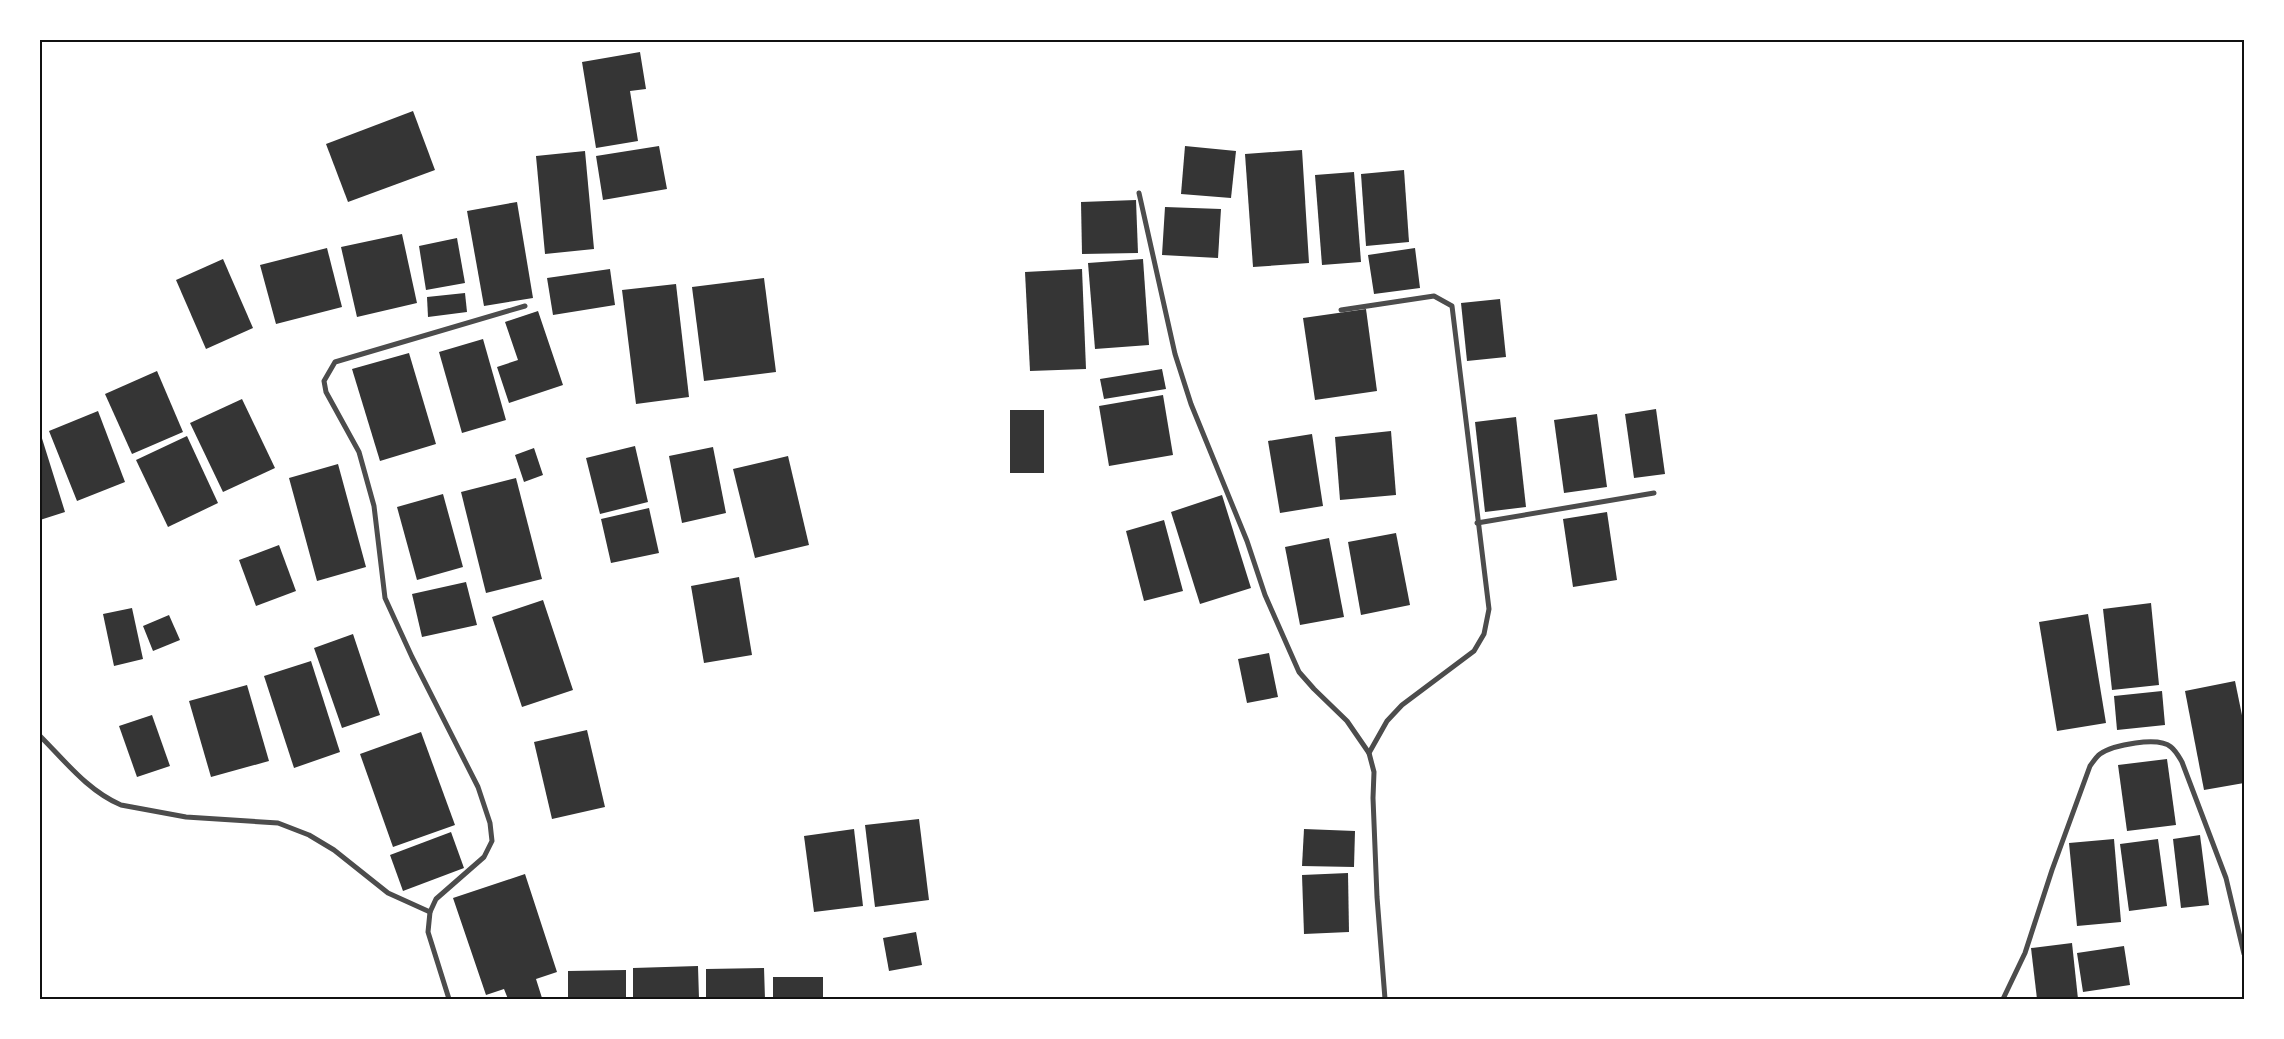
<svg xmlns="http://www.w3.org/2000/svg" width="2284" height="1039" font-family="'Fira Sans Condensed',sans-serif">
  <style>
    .building { fill: #353535 }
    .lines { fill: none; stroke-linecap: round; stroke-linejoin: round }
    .minor { stroke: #4c4c4c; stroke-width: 5 }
    .neatline { fill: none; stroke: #111; stroke-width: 2 }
  </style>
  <rect width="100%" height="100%" fill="#fff"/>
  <g class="building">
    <path d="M640,52L646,89L630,91L638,141L596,148L582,62Z"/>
    <path d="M413,111L435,170L348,202L326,144Z"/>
    <path d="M659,146L667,189L603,200L596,156Z"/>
    <path d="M1185,146L1236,151L1231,198L1181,194Z"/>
    <path d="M1302,150L1309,263L1253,267L1245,154Z"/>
    <path d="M585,151L594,249L545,254L536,156Z"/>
    <path d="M1404,170L1409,242L1366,246L1361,174Z"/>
    <path d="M1354,172L1361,262L1322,265L1315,175Z"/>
    <path d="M1136,200L1138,253L1082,254L1081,202Z"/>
    <path d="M517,202L533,298L484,306L467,211Z"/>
    <path d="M1165,207L1221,209L1218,258L1162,255Z"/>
    <path d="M402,234L417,303L357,317L341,247Z"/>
    <path d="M457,238L465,283L426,290L419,246Z"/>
    <path d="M327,248L342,307L276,324L260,265Z"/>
    <path d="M1415,248L1420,288L1374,294L1368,255Z"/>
    <path d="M223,259L253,328L206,349L176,280Z"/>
    <path d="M1143,259L1149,345L1095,349L1088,263Z"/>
    <path d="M610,269L615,305L553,315L547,278Z"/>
    <path d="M1082,269L1086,369L1030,371L1025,272Z"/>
    <path d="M764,278L776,372L704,381L692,287Z"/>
    <path d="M676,284L689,397L636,404L622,290Z"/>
    <path d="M465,293L467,312L428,317L427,297Z"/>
    <path d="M1500,299L1506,357L1467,361L1461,303Z"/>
    <path d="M1366,309L1377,391L1315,400L1303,318Z"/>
    <path d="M538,311L563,385L509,403L497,367L518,360L505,322Z"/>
    <path d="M483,339L506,420L462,433L439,352Z"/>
    <path d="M409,353L436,444L380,461L352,369Z"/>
    <path d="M1162,369L1166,389L1104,399L1100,379Z"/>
    <path d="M157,371L183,432L132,454L105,394Z"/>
    <path d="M1163,395L1173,455L1109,466L1099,406Z"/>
    <path d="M242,399L275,468L223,492L190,423Z"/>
    <path d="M1656,409L1665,474L1634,478L1625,414Z"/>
    <rect x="1010" y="410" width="34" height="63"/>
    <path d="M98,411L125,482L77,501L49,431Z"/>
    <path d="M1597,414L1607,487L1564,493L1554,420Z"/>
    <path d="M1516,417L1526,507L1485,512L1475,422Z"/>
    <path d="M1391,431L1396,495L1340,500L1335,437Z"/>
    <path d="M40,432L65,512L40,520Z"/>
    <path d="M1312,434L1323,506L1280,513L1268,441Z"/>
    <path d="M187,436L218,503L168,527L136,460Z"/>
    <path d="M635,446L648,502L600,514L586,458Z"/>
    <path d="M713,447L726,513L682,523L669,456Z"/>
    <path d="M534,448L543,475L524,482L515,455Z"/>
    <path d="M788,456L809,545L755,558L733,469Z"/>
    <path d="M338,464L366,567L317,581L289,478Z"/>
    <path d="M516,478L542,579L486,593L461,492Z"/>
    <path d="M443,494L463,567L417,580L397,507Z"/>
    <path d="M1222,495L1251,588L1200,604L1171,512Z"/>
    <path d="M649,508L659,553L611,563L601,519Z"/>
    <path d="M1607,512L1617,580L1573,587L1563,519Z"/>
    <path d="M1164,520L1183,591L1144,601L1126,531Z"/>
    <path d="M1396,533L1410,605L1361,615L1348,542Z"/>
    <path d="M1329,538L1344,617L1300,625L1285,547Z"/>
    <path d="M279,545L296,591L256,606L239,560Z"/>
    <path d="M739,577L752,655L704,663L691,586Z"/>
    <path d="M466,582L477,625L422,637L412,594Z"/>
    <path d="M543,600L573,690L522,707L492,617Z"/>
    <path d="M2151,603L2159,685L2112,690L2103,609Z"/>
    <path d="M132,608L143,659L114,666L103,614Z"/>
    <path d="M2088,614L2106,723L2057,731L2039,622Z"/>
    <path d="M169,615L180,640L153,651L143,626Z"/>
    <path d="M353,634L380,715L342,728L314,648Z"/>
    <path d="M1269,653L1278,697L1247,703L1238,659Z"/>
    <path d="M311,661L340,752L294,768L264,676Z"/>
    <path d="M2235,681L2244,725V783L2204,790L2185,691Z"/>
    <path d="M247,685L269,761L211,777L189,701Z"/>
    <path d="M2162,691L2165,725L2117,730L2114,696Z"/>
    <path d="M152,715L170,766L137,777L119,726Z"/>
    <path d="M587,730L605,807L552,819L534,742Z"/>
    <path d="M421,732L455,825L393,847L360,754Z"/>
    <path d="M2167,759L2176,825L2127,831L2118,765Z"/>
    <path d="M919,819L929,900L875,907L865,825Z"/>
    <path d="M854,829L863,906L814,912L804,836Z"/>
    <path d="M1304,829L1355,831L1354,867L1302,866Z"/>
    <path d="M451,832L464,868L403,891L390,855Z"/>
    <path d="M2200,835L2209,905L2181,908L2173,839Z"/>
    <path d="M2114,839L2121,922L2077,926L2069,843Z"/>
    <path d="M2158,839L2167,906L2129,911L2120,844Z"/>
    <path d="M1348,873L1349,932L1304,934L1302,875Z"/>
    <path d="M525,874L557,972L536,979L542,998L540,999H508L504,989L486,995L453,898Z"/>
    <path d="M916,932L922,965L889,971L883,938Z"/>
    <path d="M2072,943L2078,999H2037L2031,948Z"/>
    <path d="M2124,946L2130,985L2083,992L2077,953Z"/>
    <path d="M698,966L699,999H633V968Z"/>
    <path d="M764,968L765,999H706V969Z"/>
    <path d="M626,970V999H568V971Z"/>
    <rect x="773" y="977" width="50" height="22"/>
  </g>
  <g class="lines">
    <g class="minor">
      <path d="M1139,193L1175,354L1191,404L1247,541L1265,595L1299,672L1314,689L1347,721L1369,753L1374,772L1373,798L1377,897L1385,999"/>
      <path d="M1341,310L1434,296L1452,306L1489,609L1484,634L1474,651L1402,705L1387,721L1369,753"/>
      <path d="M1477,523L1654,493"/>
      <path d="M40,736C65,761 88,791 121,805L186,817L278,823L309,835L334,850L388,893L430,912"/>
      <path d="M449,999L428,932L430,912L436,899L484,857L492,841L490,823L478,787L412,657L385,598L374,506L359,452L326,392L324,381L335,362L525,306"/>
      <path d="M2003,999L2025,953L2052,870L2090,766C2093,762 2096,757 2100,754C2113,745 2158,736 2171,747C2176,751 2179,757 2182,762L2226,878L2244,954"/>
    </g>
  </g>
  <rect width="2284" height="1039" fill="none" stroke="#ffffff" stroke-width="82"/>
  <rect x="41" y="41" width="2202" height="957" class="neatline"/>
</svg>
